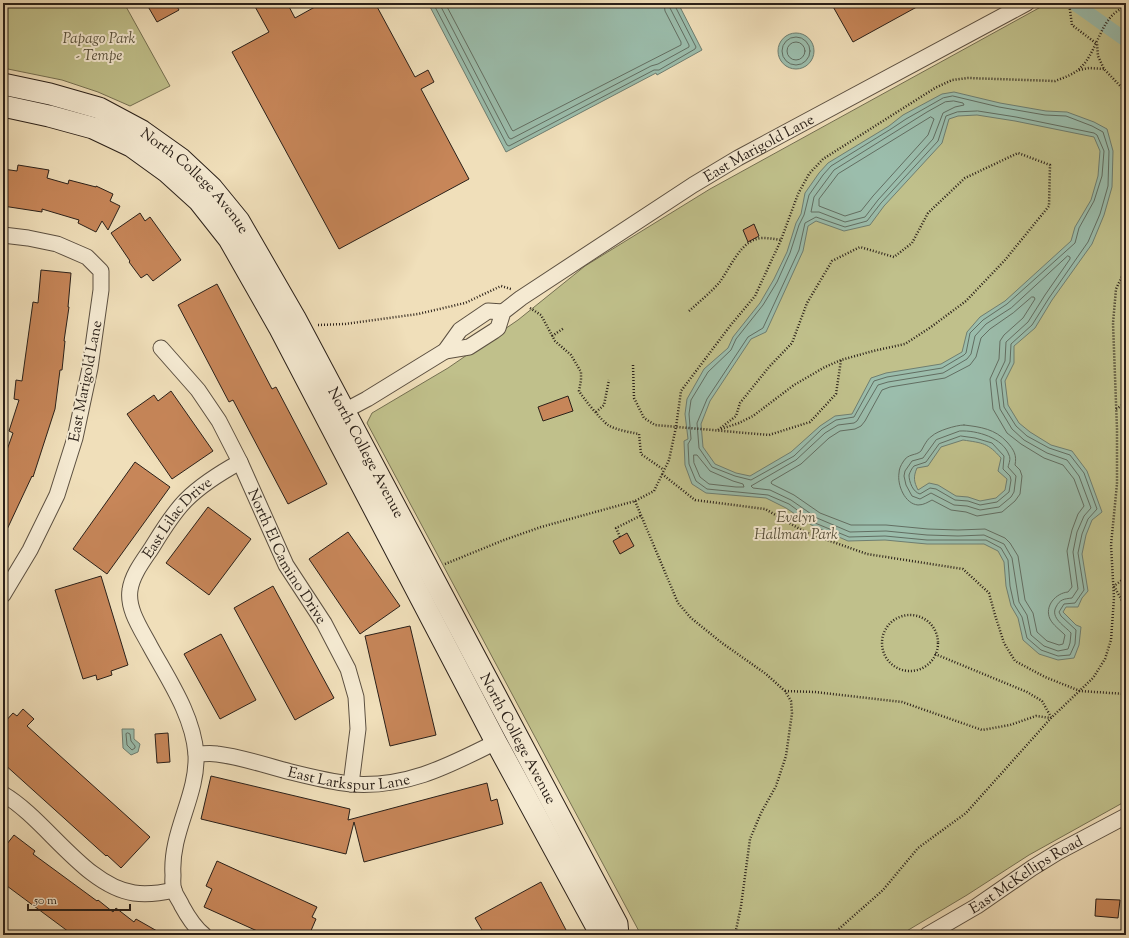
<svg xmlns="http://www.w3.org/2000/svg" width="1129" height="938" font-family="'Sorts Mill Goudy',serif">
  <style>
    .green { fill: #c0c08b; stroke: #757052 }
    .water { fill: #9bbdac; stroke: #6e7e71; fill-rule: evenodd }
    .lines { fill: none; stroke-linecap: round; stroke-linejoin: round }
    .shore { stroke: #626e62; stroke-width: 1 }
    .canal { stroke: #9bbdac; stroke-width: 14 }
    .building { fill: #c78659; stroke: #2a2019 }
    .street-casing { stroke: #5c5041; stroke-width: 17 }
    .secondary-casing { stroke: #2a2019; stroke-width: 23 }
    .path { stroke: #2a2019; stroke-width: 2.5; stroke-dasharray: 1 2; stroke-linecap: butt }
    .street { stroke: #f5ead2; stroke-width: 15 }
    .secondary { stroke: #f5ead2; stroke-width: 21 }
    .labels { text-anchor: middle; stroke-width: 4; stroke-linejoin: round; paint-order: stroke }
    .park-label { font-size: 15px; font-style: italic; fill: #57503b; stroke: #f5ead2 }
    .street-label { font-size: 15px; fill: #2a2019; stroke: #f5ead2 }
  </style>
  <rect width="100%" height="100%" fill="#f0dfba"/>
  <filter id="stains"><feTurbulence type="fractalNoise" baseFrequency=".005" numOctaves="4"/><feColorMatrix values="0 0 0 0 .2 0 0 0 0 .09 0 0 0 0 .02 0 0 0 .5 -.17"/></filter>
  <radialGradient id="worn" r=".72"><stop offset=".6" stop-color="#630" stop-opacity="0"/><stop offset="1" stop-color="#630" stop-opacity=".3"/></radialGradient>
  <g class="green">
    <path d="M3,3H124L170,86L130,106L98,92L62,80L3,68Z"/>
    <path d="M1048,3H1126V801L1029,855L967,895L900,935H641L367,423L372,413L448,368L518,320L585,266L710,189Z"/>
  </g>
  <g class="water">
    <path d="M428,3H678L702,50L657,75L656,73L506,152Z"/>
    <circle cx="796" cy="51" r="18"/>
    <path d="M954,92L1000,103L1046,111L1067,112L1094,122L1107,129L1113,151L1112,187L1104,215L1092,244L1052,300L1035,328L1014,346V363L1005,381L1008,405L1019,423L1030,432L1051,445L1072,451L1087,471L1102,512L1092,520L1086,535L1082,554L1088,591L1082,598L1078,607H1066L1063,612L1076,625L1081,627L1079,645L1074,658L1058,660L1039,654L1023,640L1018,618L1011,606L1006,586L1004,562L998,551L984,544H927L885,540L848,541L813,526L786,508L766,498L706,493L692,484L685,465L684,441L688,439L685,414L687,399L704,369L728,348L733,337L760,303L774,279L787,252L796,223L801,214L805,193L819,173L828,163L889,126L903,115L942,94ZM977,115L1015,121L1094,137L1100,151L1098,176L1091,200L1075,227L1071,241L1005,301L980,317L967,332L962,352L941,364L886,373L871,378L852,414L835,416L820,426L791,452L750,476L736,473L715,464L703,447L701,424L710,401L751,339L766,332L803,251L808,226L816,221L844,231L870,225L884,206L942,143L949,119L958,116ZM963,440C983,443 988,443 1001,458L998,471L1007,479L1005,490L996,498L980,501L968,497L956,496L938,485L929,483L918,490C914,482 913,477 917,468L928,466L941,447Z"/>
    <path d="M122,729H134V739L140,744L138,752L131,755L123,748Z"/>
  </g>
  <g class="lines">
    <g class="shore">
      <path d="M433,3L507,145L509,146L654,70H659L695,49L696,47L675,6V3"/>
      <path d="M439,3L509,138L511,139L651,66L658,64L689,47V45L670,8V3"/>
      <path d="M445,3L512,130L513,131L681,45V42L665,11L664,3"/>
      <circle cx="796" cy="51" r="14"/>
      <circle cx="796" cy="51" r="9"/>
      <path d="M953,96L999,107L1045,115L1066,116L1092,126L1103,132L1109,151L1108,186L1100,214L1088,242L1049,298L1032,325L1011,344L1010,362L1001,380L1004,407L1016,426L1027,436L1049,448L1070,455L1084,473L1097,509L1088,519L1082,534L1078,553L1084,590L1075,603L1064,604L1059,612L1061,616L1076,630L1075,644L1070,655L1058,656L1041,650L1027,638L1022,617L1014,604L1010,586L1008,560L1001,548L986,540H927L885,536L849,537L815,523L789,504L768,495L707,489L696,481L689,464L688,444L691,439L689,414L691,400L708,372L731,350L736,339L763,305L777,282L790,253L799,225L804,215L809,195L823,175L831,166L891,129L906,119L943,98Z"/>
      <path d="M954,101L963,103L964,105L955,107L943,113L933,139L878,200L865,217L845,222L819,212H811L814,197L834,170L927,112L945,102Z"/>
      <path d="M978,111L1016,117L1094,133L1097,135L1104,151L1102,176L1094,201L1079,228L1075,243L1007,304L983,320L970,333L966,353L964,355L942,368L887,377L874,381L854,417L836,420L822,429L794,456L751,480L735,476L712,467L699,448L697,423L707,399L748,337L763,328L799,250L805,223L816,217L845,227L867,221L881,203L938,141L946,116L957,112Z"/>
      <path d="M931,117L934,119L928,135L873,196L861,211L845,216L819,206V199L838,174Z"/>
      <path d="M1068,256L1070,257V259L1045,295L1028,322L1006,342L1005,361L996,380L1000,409L1012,429L1024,440L1047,453L1067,460L1079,476L1091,508L1084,516L1077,532L1073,552L1078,589L1072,598C1064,599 1060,599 1056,607C1050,618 1065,626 1071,633L1070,643L1068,649L1058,651L1044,646L1031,635L1027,615L1019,602L1012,558L1004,544L984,535L958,536L927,535L886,531L850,532L817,518L791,500L770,490L753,488L751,486L796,460L825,433L838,425L854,423L857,421L878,385L888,382L943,373L967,359L971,354L975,336L986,324L1011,308Z"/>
      <path d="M1032,297H1034L1035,299L1023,318L1004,335L1000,341L999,359L990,379L993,409L1007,433L1021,444L1044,458L1063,465L1074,479L1084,506L1078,514L1072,530L1067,551L1072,587L1068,592C1056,593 1044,606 1050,619C1053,625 1060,630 1065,635L1063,644L1059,645L1047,641L1037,632L1033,613L1025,600L1018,556L1010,543L1005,538L985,529L958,530L928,529L886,525H851L820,513L794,495L772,484L771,483L772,481L801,464L829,438L840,431L855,429L861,426L865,421L882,390L890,387L945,378L970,365L976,357L981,338L990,329L1013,313Z"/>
      <path d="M964,425C981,427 995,429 1007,442C1014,450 1017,455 1015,465L1020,470L1022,476L1020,494L1015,501L1002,512L977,516L966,512L951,510L932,500C928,502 924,505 918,505C905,504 897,485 899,473C899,469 901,465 903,462C908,453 916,456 921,451C924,446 927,439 932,436C937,431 956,425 964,425Z"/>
      <path d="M960,431C977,430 1003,438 1009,455C1011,459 1009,463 1008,467L1016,476L1014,492L1011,497L999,507L980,510L967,506L954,505L931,493L920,499L912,496L906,485L904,476L905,471L912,461L923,458L936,440Z"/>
      <path d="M961,436L975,438L992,443L1004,456L1003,469L1010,476L1011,480L1009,492L997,502L980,505L968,501L955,500L936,489L930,488L920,494C913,492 909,482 909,475C910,472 912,468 914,466L926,462L939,444Z"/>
      <path d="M694,455H697L710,471L733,481L743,484L744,487H736L709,484L700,477L694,463Z"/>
      <path d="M128,733L130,734L131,741L135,746V748L132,750L127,745L126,734Z"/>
    </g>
    <path class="canal" d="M1074,3L1126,40"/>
  </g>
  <g class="building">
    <path d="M146,3H175L179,10L157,22Z"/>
    <path d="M253,3H287L295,18L322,3H375L415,77L428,70L434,82L421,89L469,179L339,249L232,52L269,32Z"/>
    <path d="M831,3H924L853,42Z"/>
    <path d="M18,165L49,170L47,178L68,184L69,180L96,187V186L113,194L110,201L120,206L108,230L102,221L96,232L78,223L79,220L42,209V212L3,206V169L17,171Z"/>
    <path d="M140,213L145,221L150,217L181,260L153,281L147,274L141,278L129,262L130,261L111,233Z"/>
    <path d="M754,224L759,236L748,242L743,230Z"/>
    <path d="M41,270L71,273L68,307H69L64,341H65L62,370H60L55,409L33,477L32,476L3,538V461L13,433L9,431L19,400L14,399L16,380L22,381L33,302L38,303Z"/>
    <path d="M217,284L272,389L276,387L327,484L288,504L233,400L229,402L178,305Z"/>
    <path d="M171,391L213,451L172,479L127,414L154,395L158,401Z"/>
    <path d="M568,396L573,411L543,421L538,407Z"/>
    <path d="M135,462L170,487L107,574L73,549Z"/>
    <path d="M208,507L251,539L209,595L166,563Z"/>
    <path d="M348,532L400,606L360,634L309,559Z"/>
    <path d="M627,533L634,546L620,554L613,541Z"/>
    <path d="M101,576L128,665L111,671L112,675L97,680L96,675L83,679L55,590Z"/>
    <path d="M273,586L334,698L295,720L234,608Z"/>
    <path d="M410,626L436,735L390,746L365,636Z"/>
    <path d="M221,634L256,700L220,719L184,654Z"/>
    <path d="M23,709L34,719L27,726L150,837L121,868L107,855L106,856L3,763V724L13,713L17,716Z"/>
    <path d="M168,733L170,762L157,763L155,734Z"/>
    <path d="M211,776L350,809L348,820L487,783L491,801L497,799L503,824L364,862L354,822L346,854L201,819Z"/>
    <path d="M14,835L35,851L33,854L97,901L98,900L113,912L116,908L134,922L136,919L164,935H73L3,883V849Z"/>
    <path d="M217,861L317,907L312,917L316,919L310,933L306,931L304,935H266L204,907L212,889L206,886Z"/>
    <path d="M541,882L566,930L557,935H485L475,918Z"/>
    <path d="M1096,899L1120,900L1118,918L1095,916Z"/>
  </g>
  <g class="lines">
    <defs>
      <g id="street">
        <path d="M3,235L28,238L57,244L87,257L101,271V290L90,368L75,438L57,495L30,550L3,595"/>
        <path id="s1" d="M161,348L198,390L219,421L240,462L286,565L324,623L348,669L356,697L358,729L351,784"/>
        <path id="s2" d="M445,351L469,347L494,331L498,328L503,312L521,298L693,185L738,158L1027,3"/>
        <path d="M335,416L367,399L445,351L460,330L488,311L503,312"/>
        <path id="s3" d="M196,754C203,754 210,753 217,754C242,757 267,766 291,772C311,777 331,782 351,784C407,788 448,766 496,742"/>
        <path d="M3,794C46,819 85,886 134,893C148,895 161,893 174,890"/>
        <path id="s4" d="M204,935C194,927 188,917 182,906C180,901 175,895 174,890C172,885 173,879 173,875C170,832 198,796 196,754C193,715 168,679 150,646C141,629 127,609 130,590C132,575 143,561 151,549C161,533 172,514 186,500C202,484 220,473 240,462"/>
        <path id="s5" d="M927,935L977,906L1032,868L1058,852L1126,816"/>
      </g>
      <g id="secondary">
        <path id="s6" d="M3,84L50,94L99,108L142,131L180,158L212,188L239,221L295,318L617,924L618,935"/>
        <path d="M3,106L49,116L93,128L131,146L167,172L199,201L229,239L279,327L496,742L601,935"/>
      </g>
    </defs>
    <use href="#street" class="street-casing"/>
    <use href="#secondary" class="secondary-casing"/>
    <g class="path">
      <path d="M1069,3L1072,25L1097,44L1098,56L1104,69L1126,92"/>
      <path d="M1079,70L1089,68L1104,69"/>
      <path d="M530,308L541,315L555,341L571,355L581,372V380L579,391C583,398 602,421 608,425C616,430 629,432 639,434L641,454L664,470"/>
      <path d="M689,311C699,302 710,293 719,283C730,269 741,238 763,238C769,238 775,239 781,240"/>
      <path d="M318,325L345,324L418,314L465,303L501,286L511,289"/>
      <path d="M552,336L564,328"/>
      <path d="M633,365L634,398L644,418L655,425L769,435L810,422L836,394L841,360L873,351L905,344L931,327L966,301L1005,260L1049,206L1050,165L1018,153L965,178L928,213L912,243L894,257L860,247L832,261L807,303L792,343L769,367L740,403L736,416L718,430"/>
      <path d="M1116,409L1126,403"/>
      <path d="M596,412L604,405L609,380"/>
      <path d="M721,429L739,423L753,416L794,385L825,367L841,360"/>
      <path d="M662,474L695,500L765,509L805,532L867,554L963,569L989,593L995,615L1004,643L1015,661L1045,677L1080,691L1126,694"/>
      <path d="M635,501L678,603L691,618L722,643L766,674L785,691L791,701L792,713L786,756L776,786L761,813L750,839L741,906L735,935"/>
      <path d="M620,537L616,528L642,515"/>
      <path d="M445,564L504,540L541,527L635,501L654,491L669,460L676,427L681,391L730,326L755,296L781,240L798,194L809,174L823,159L935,88L952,80L968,78L1055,81C1063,78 1072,75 1078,70C1099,53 1099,15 1126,7"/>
      <path d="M1126,577L1114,586L1126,608"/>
      <circle cx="910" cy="643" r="28"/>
      <path d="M935,654L1027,692L1042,701L1051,717"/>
      <path d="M785,691L815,692L902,702L982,730L1010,725L1036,716L1051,718"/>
      <path d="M832,935L883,890L918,848L966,813L1051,718L1093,678L1105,659L1111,640L1114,598L1111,545L1117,484V429L1113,323L1116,289L1126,268"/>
    </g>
    <use href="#street" class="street"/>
    <use href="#secondary" class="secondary"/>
  </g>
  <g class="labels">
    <g class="park-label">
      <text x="99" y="43">Papago Park<tspan x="99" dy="17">- Tempe</tspan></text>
      <text x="796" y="522">Evelyn<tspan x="796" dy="17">Hallman Park</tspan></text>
    </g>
    <g class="street-label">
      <text dy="5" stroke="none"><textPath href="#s2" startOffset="380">East Marigold Lane</textPath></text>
      <text dy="5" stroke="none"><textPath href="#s6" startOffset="221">North College Avenue</textPath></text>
      <text transform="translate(85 381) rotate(-79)" y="5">East Marigold Lane</text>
      <text dy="5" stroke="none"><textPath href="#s6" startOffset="545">North College Avenue</textPath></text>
      <text dy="5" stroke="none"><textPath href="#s4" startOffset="460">East Lilac Drive</textPath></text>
      <text dy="5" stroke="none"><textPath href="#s1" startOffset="245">North El Camino Drive</textPath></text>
      <text dy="5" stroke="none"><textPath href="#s6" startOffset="869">North College Avenue</textPath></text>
      <text dy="5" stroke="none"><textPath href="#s3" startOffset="156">East Larkspur Lane</textPath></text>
      <text dy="5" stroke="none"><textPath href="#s5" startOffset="116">East McKellips Road</textPath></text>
    </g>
  </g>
  <rect width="1129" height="938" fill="none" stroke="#f0dfba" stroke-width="16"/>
  <rect x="4" y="4" width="1121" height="930" fill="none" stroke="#2a2019" stroke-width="2"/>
  <rect x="8" y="8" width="1113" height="922" fill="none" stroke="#2a2019"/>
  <path d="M28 904v6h102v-6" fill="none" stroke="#2a2019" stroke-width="2"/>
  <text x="34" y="904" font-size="12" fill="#2a2019" stroke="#f5ead2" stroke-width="3" paint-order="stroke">50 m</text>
  <rect width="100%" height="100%" filter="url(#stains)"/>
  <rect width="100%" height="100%" fill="url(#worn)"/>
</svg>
